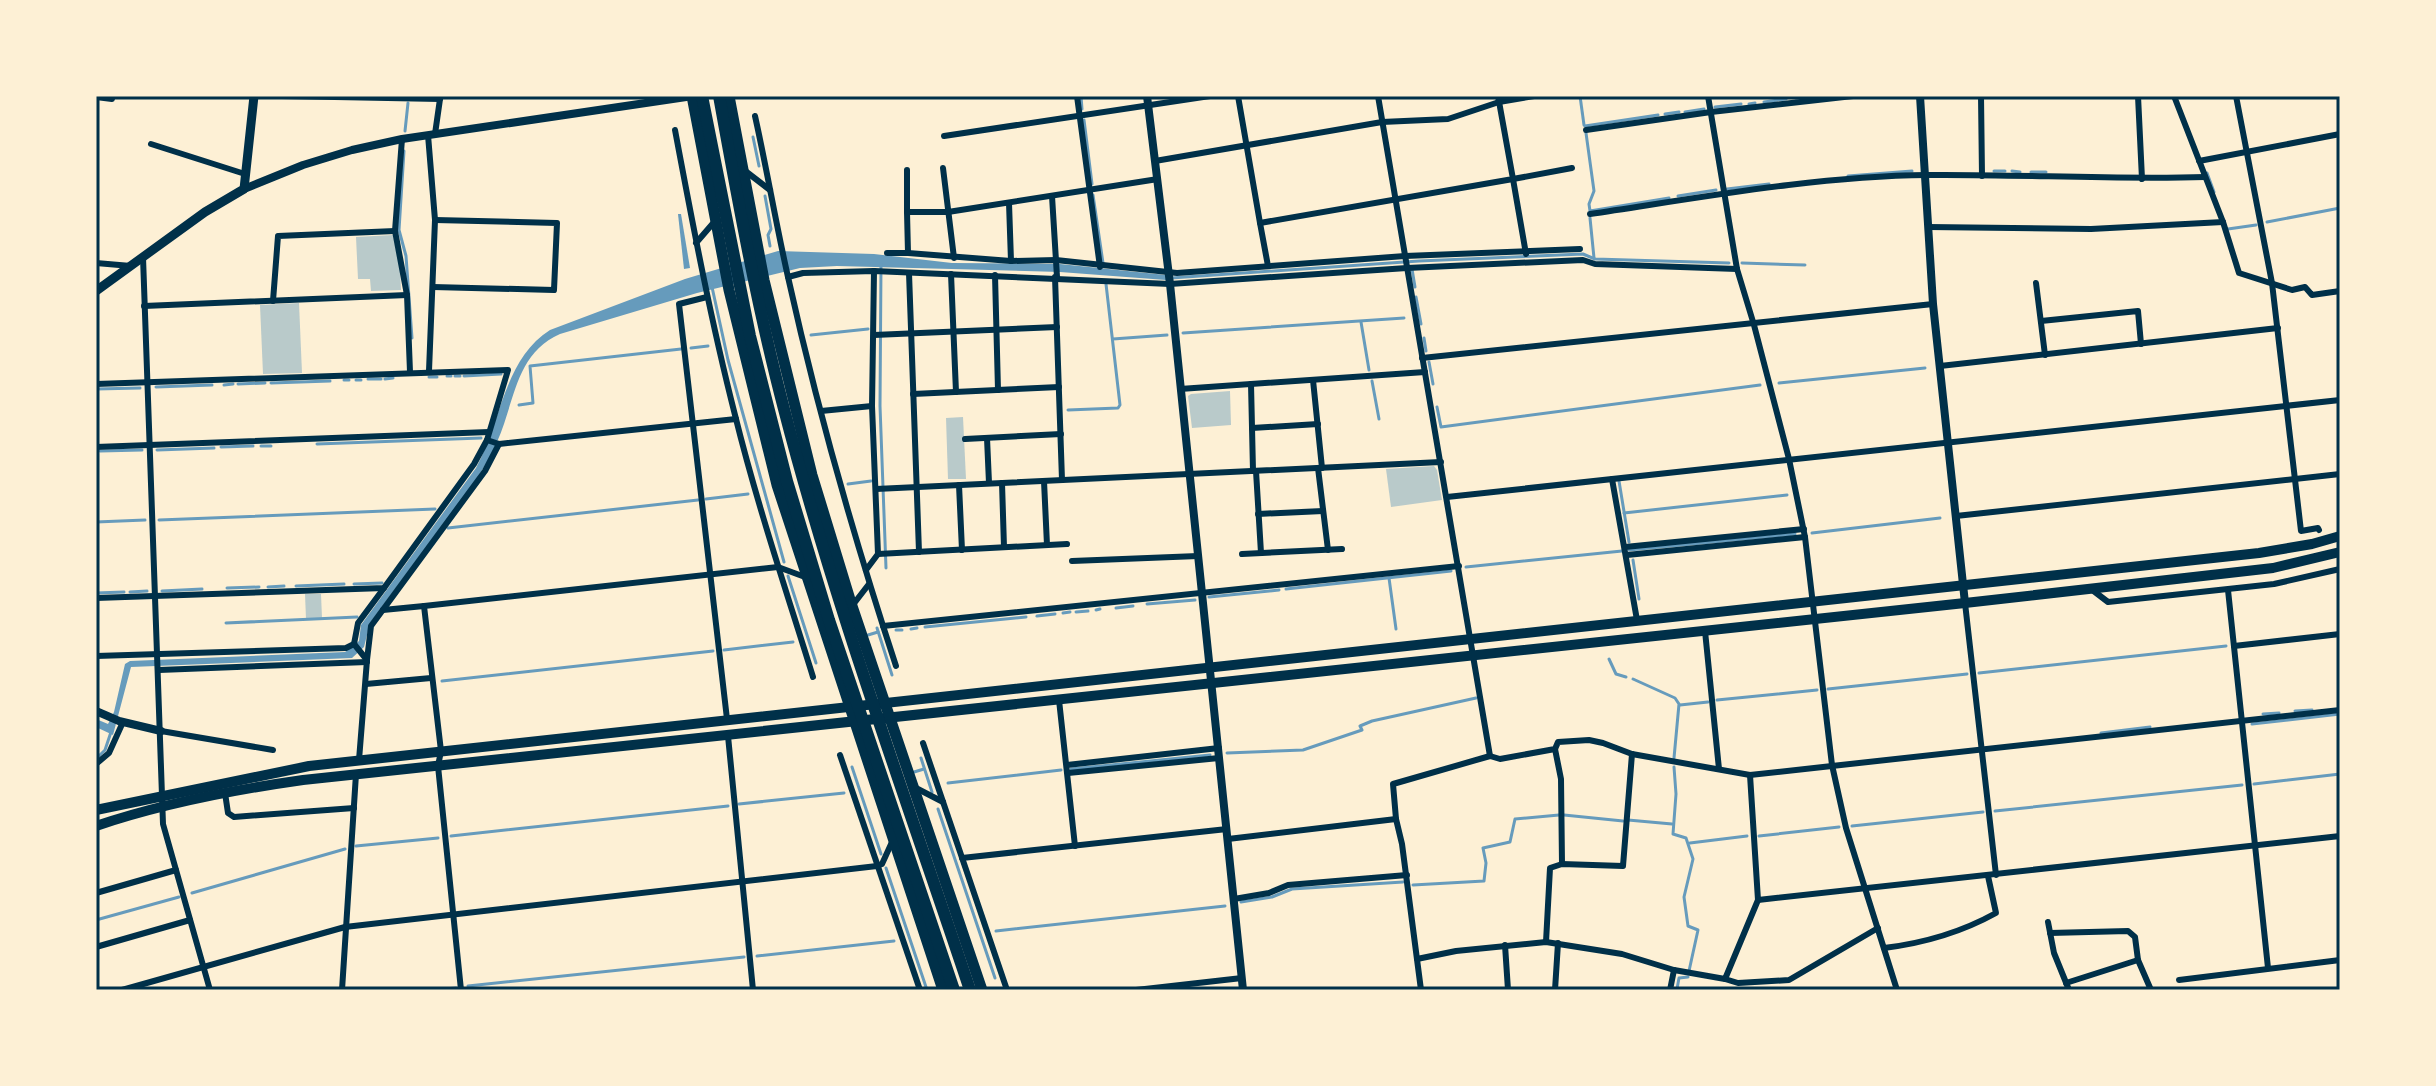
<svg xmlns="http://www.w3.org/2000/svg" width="2436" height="1086" font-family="'Asap Condensed',sans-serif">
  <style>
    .green { fill: #b9caca }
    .water { fill: #669bbc }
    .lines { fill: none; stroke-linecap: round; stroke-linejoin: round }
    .stream { stroke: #669bbc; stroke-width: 3 }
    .minor { stroke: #003049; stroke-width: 6 }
    .tertiary { stroke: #003049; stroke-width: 8 }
    .secondary { stroke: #003049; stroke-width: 9 }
    .primary { stroke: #003049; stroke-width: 10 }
    .trunk { stroke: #003049; stroke-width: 11 }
    .motorway { stroke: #003049; stroke-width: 12 }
    .neatline { fill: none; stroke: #003049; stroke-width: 3 }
  </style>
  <rect width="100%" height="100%" fill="#fdf0d5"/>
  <g class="green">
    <path d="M393,235L400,269L401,290L371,291L370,279H358L356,237Z"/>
    <path d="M299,303L302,373L263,374L260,305Z"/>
    <path d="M1230,391L1231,425L1192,428L1188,396L1191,394Z"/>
    <path d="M963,417L966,479H948L946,418Z"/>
    <path d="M1434,466L1437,470L1442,500L1391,507L1386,469Z"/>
    <path d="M305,594H321L322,618L306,619Z"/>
  </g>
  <g class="water">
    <path d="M678,214H681L690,268L684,269Z"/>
    <path d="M778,251L874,254L952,263L1060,264L1166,275V280L1060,272L837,266L800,268L697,293L560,334C515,354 515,402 497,442C484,472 463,498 443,524C419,557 394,590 370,623L364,647L352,658L131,667L113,735L96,727V719L108,724L114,712L125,664L130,661L345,652L359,641L361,625L476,468C501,422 504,359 550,330L685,279Z"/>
  </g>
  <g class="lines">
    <g class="stream">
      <path d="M1081,96L1082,109"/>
      <path d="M1580,96L1584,125"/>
      <path d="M1809,96H1811"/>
      <path d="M1796,98L1801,97"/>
      <path d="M1764,102L1786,99"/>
      <path d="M1749,104L1755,103"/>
      <path d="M1715,107L1741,104"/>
      <path d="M1685,112L1704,109"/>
      <path d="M1665,114L1679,112"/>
      <path d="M1084,120L1092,184"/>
      <path d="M1585,126L1658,115"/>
      <path d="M405,131L408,103"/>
      <path d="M1586,133L1594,191L1589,204L1590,211L1669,198"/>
      <path d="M753,137L759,166"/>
      <path d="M404,151L399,230L406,256L412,338"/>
      <path d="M1994,171H2005"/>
      <path d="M2012,171L2020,172"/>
      <path d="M2031,172H2046"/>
      <path d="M2207,173L2214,192"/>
      <path d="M1848,176L1912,171"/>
      <path d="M1727,189L1769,184"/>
      <path d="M1093,195L1103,263"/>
      <path d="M765,196L771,229L768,235L770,246"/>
      <path d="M1678,196L1716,190"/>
      <path d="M1590,218L1594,258"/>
      <path d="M2267,222L2340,208"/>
      <path d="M2228,229L2256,225"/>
      <path d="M1742,263L1805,265"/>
      <path d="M881,264L880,406L886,568"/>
      <path d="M1412,269L1415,287"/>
      <path d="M1171,278L1419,261L1583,254L1595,259L1729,263"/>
      <path d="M712,287L728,360L784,562"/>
      <path d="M1416,297L1421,324"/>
      <path d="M1361,322L1369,370"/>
      <path d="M1183,333L1404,318"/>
      <path d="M811,335L868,329"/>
      <path d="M1424,338L1426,351"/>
      <path d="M1113,339L1167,335"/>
      <path d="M691,348L708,346"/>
      <path d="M1429,362L1433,384"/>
      <path d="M447,376H451"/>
      <path d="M455,376H460"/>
      <path d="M464,376L501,374"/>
      <path d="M429,377H437"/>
      <path d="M368,379H381"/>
      <path d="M385,379L393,378"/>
      <path d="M344,380H349"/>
      <path d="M356,380H361"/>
      <path d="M1372,381L1379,419"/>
      <path d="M271,383L330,381"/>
      <path d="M1779,383L1925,368"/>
      <path d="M238,384L265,383"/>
      <path d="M224,385L233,384"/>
      <path d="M156,387L212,385"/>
      <path d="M96,389L140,388"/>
      <path d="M519,405L533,403L530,366L681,349"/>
      <path d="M1437,407L1441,427L1760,385"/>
      <path d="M1068,410L1118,408L1120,405L1106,284"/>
      <path d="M317,444L481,438"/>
      <path d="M261,446H271"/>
      <path d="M221,447L253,446"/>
      <path d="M157,450L214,448"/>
      <path d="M100,451L142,450"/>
      <path d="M1619,481L1629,542"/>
      <path d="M848,484L871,481"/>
      <path d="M706,499L748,494"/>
      <path d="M1624,513L1787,495"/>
      <path d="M159,520L435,509"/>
      <path d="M96,522L145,520"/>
      <path d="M448,528L698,500"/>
      <path d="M1812,533L1940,518"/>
      <path d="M1629,550L1795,534"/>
      <path d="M1633,560L1639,599"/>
      <path d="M1466,567L1622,551"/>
      <path d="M788,576L816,663"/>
      <path d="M1389,578L1396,629"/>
      <path d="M354,584L382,583"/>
      <path d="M296,586L344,584"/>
      <path d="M268,587L284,586"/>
      <path d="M227,588L259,587"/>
      <path d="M1286,589L1451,571"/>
      <path d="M162,591L202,589"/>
      <path d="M130,592L147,591"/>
      <path d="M96,593L124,592"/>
      <path d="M1209,597L1279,590"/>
      <path d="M1147,604L1195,600"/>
      <path d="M1116,608L1133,606"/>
      <path d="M1096,610L1100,609"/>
      <path d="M1076,612L1088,611"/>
      <path d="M1063,613L1070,612"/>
      <path d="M1037,616L1055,614"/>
      <path d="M226,623L357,617"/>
      <path d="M925,627L1026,617"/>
      <path d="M877,628L892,675"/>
      <path d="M911,629L917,628"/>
      <path d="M896,630H902"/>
      <path d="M868,635L878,632"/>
      <path d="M724,650L793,642"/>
      <path d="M1609,659L1616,674L1626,677"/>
      <path d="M1979,673L2226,646"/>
      <path d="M1633,679L1675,698L1679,704L1674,758"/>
      <path d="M442,681L713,651"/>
      <path d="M1828,689L1967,674"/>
      <path d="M1717,700L1817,690"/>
      <path d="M1680,705L1708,702"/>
      <path d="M2295,711L2312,710"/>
      <path d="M2263,714L2279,713"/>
      <path d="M2252,724L2340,714"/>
      <path d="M2101,733L2150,727"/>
      <path d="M1227,753L1303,750L1362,730L1360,726L1372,721L1476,698"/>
      <path d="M921,758L932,792"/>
      <path d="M96,759L105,750L111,732"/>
      <path d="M852,767L881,854"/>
      <path d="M1674,767L1676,794L1673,834L1686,838L1693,859L1684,897L1688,926L1698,930L1689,971"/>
      <path d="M1071,769L1210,755"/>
      <path d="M914,772L924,769"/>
      <path d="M948,783L1061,770"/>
      <path d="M2254,784L2340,774"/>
      <path d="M739,804L844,793"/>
      <path d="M938,809L995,978"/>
      <path d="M1995,811L2242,785"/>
      <path d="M1564,815L1623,821"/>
      <path d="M1628,820L1672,824"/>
      <path d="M1852,826L1983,812"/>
      <path d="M451,836L728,806"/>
      <path d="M1759,836L1839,827"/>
      <path d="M1690,843L1747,836"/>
      <path d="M356,846L438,838"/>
      <path d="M886,868L927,990"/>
      <path d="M1413,885L1484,881L1486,863L1483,848L1510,842L1515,819L1559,815"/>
      <path d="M192,893L345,849"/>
      <path d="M1241,902L1272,897L1292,889L1403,882"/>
      <path d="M96,920L179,897"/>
      <path d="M996,931L1225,906"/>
      <path d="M757,956L894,941"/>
      <path d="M468,986L744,957"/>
      <path d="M1677,989L1679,978L1688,977"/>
      <path d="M434,990L456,988"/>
    </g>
    <g class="minor">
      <path d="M282,96L440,99L441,96"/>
      <path d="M1077,96L1100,267"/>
      <path d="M1238,96L1260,223L1513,179L1498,96"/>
      <path d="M1378,96L1490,756"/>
      <path d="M1708,96L1737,269L1754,325L1789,459L1805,537L1832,765L1846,828L1897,990"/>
      <path d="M1981,96L1982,176"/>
      <path d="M2138,96L2142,179"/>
      <path d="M2174,96L2223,222L2239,273L2292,290L2305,287L2312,295L2340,291"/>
      <path d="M2236,96L2272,283L2301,531L2318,528L2319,530"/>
      <path d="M96,97L112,99"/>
      <path d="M755,116C767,170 776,224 788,277C817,408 854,538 896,666"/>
      <path d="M675,130C693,226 711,321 735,415C757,504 786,590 813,677"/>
      <path d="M1586,130L1711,112L1853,96"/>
      <path d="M435,134L440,99"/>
      <path d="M428,135L435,220L429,371"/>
      <path d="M944,136L1210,96"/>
      <path d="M402,139L395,231L407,295L410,372"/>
      <path d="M151,144L245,174"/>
      <path d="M1155,161L1382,122L1448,119L1499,102L1534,96"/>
      <path d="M2199,161L2340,134"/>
      <path d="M943,168L954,258"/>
      <path d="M744,170L770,190"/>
      <path d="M907,170V212H948L1158,179"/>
      <path d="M1052,196L1057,277"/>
      <path d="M1009,203L1011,261"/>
      <path d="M907,212L908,253L1011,261L1056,260L1177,273L1405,256L1580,249"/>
      <path d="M1590,214C1698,198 1817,176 1927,175C2020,174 2112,180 2205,177"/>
      <path d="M1260,223L1268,266"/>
      <path d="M1928,227L2091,229L2223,222"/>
      <path d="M696,243L715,221"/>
      <path d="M887,253H908"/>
      <path d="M1526,254L1513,179L1572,168"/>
      <path d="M143,257L163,824L210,990"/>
      <path d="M96,263L131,266"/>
      <path d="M909,273L919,552"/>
      <path d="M951,274L956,392"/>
      <path d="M995,275L998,390"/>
      <path d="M788,277L803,273L874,271L1170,284L1407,268L1583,260L1595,264L1737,269"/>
      <path d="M1055,277L1062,480"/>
      <path d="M2036,283L2045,355"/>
      <path d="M433,287L554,290L557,223L435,220"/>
      <path d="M707,297L679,304L727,719"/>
      <path d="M273,301L278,236L395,231"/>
      <path d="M144,306L407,295"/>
      <path d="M2041,321L2138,311L2141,344"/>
      <path d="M874,335L1057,327"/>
      <path d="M1422,358L1933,304"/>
      <path d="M1940,366L2278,328"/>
      <path d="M1313,380L1322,468"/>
      <path d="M96,384L508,370L487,440L474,464L384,588L96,598"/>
      <path d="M1251,384L1253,471"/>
      <path d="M1180,389L1425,372"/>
      <path d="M913,394L1059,387"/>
      <path d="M821,411L872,406"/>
      <path d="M1252,428L1318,424"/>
      <path d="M987,438L989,483"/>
      <path d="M965,439L1061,434"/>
      <path d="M487,440L499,444L736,419"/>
      <path d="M96,447L489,432"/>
      <path d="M1318,468L1328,550"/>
      <path d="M1256,471L1261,553"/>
      <path d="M1612,479L1637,620"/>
      <path d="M1044,481L1047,545"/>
      <path d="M1002,483L1004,547"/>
      <path d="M959,485L962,550"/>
      <path d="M876,489L1441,462"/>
      <path d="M1447,497L2340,400"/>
      <path d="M1258,514L1323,511"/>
      <path d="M1956,516L2340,474"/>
      <path d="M1625,547L1804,529"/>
      <path d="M878,554L1067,544"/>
      <path d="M1242,554L1342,549"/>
      <path d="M1627,555L1805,537"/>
      <path d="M1072,561L1198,556"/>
      <path d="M866,570L878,554L872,406L874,271"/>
      <path d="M2091,589L2108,602L2274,584L2340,569"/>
      <path d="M2228,590L2268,968"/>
      <path d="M1965,603L1996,875"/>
      <path d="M852,606L869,584"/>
      <path d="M383,610L424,606"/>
      <path d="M883,626L1459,566"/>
      <path d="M1705,631L1719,769"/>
      <path d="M354,644L367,660L359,760"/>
      <path d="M354,644L358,623L384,588"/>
      <path d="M2234,646L2340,634"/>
      <path d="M96,656L346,648L354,644"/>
      <path d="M367,660L371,626L485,471L499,444"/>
      <path d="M159,670L367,662"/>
      <path d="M366,684L431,678"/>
      <path d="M1059,700L1075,846"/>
      <path d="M161,731L273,750"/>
      <path d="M728,736L753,990"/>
      <path d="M923,743L1007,990"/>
      <path d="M1555,749L1561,779L1562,864"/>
      <path d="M840,755L920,990"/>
      <path d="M96,764L109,753L123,722"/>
      <path d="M1067,765L1219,748"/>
      <path d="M1068,773L1219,758"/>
      <path d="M914,787L943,802"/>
      <path d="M225,793L228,813L234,817L354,808"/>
      <path d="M1228,839L1396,819"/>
      <path d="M962,858L1227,829"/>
      <path d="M96,893L176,870"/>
      <path d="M1234,899L1269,893L1288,885L1407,875"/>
      <path d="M1758,900L2340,836"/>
      <path d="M2048,922L2054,953L2069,990"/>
      <path d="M2050,933L2128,931L2135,937L2138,960L2151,990"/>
      <path d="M1546,942L1550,868L1562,864L1623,866L1632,754"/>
      <path d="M1505,945L1508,990"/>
      <path d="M96,947L190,920"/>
      <path d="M1884,948C1925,943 1960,933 1996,913L1988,876"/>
      <path d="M1417,959L1456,951L1546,942L1622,954L1674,970L1725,979L1758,900L1750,775"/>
      <path d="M1725,979L1738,983L1789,980L1878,928"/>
      <path d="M2179,980L2340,960"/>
      <path d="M2066,983L2138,960"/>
      <path d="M122,990L345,927L877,866L882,864L892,842"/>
      <path d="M342,990L356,774"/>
      <path d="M461,990L438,766L441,751L424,606L778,567L805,577"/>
      <path d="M1136,990L1242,978"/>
      <path d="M1421,990L1402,844L1396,819L1393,784L1490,756L1500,759L1555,749L1558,742L1589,740L1603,743L1632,754L1750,775L2340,710"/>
      <path d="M1555,990L1558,943"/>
      <path d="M1670,990L1674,970"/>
    </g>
    <g class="tertiary">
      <path d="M1147,96L1170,284L1243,990"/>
      <path d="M1920,96L1933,304L1965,603"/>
      <path d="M244,189L303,165L352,150L402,139L693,96"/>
      <path d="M96,711L119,721L161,731"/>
    </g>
    <path class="secondary" d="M96,291L205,212L244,189L254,96"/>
    <g class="primary">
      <path d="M96,810L309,766L2259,553L2312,544L2340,536"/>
      <path d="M96,826C164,803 232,790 303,780L1965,603L2273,568L2340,552"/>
    </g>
    <g class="trunk">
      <path d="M692,96L729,290L777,485L943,990"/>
      <path d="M729,96L764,280L812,475L852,606L982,990"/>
    </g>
    <g class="motorway">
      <path d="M702,96L750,336L787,481L829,620L954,990"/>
      <path d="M719,96C738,201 757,306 784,409C835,606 906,798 970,990"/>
    </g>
  </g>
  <rect width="2436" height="1086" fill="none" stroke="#fdf0d5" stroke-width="196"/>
  <rect x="98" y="98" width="2240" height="890" class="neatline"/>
</svg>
